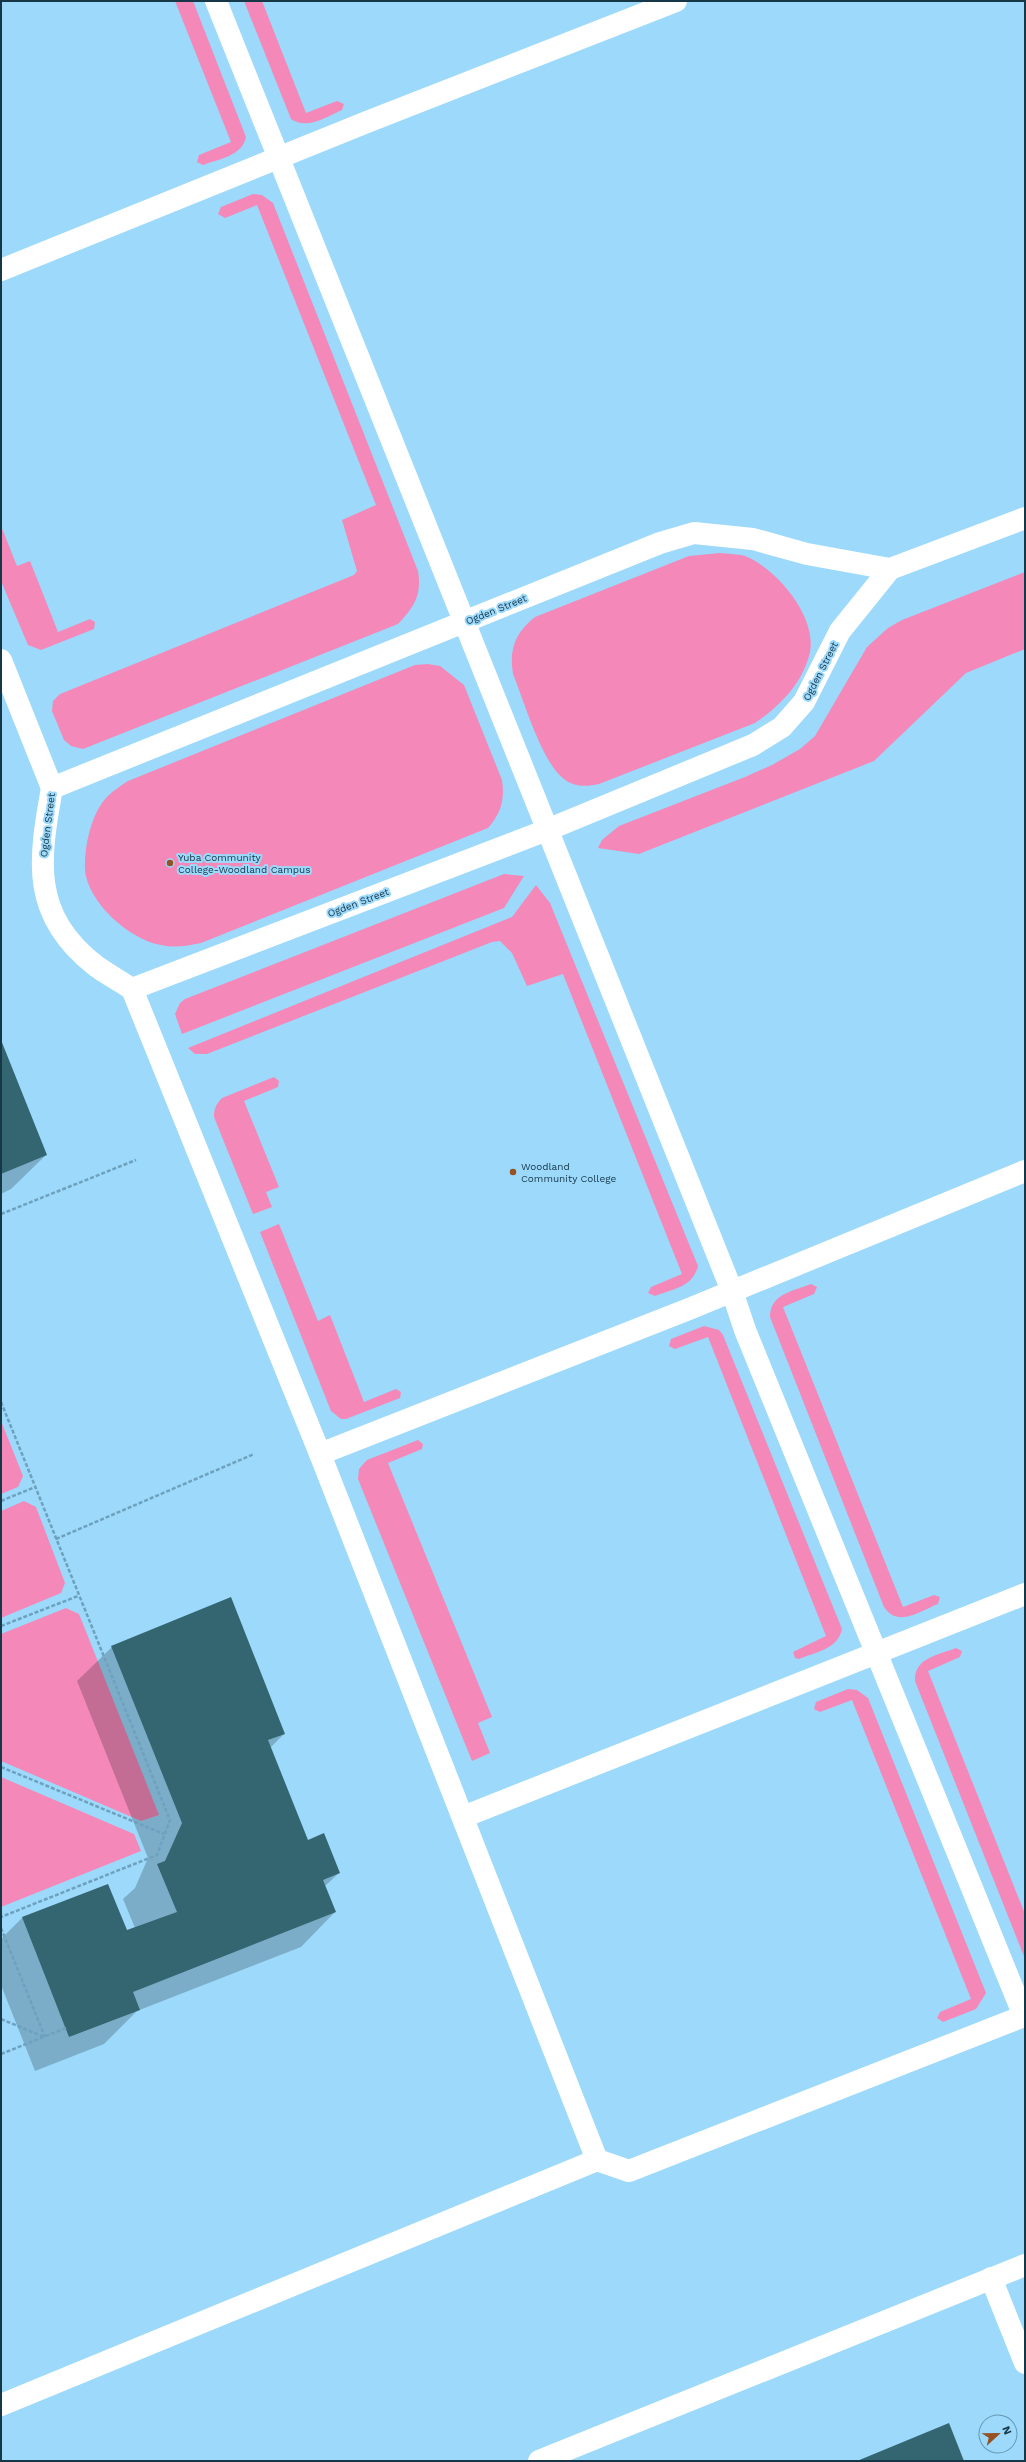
<svg xmlns="http://www.w3.org/2000/svg" width="1026" height="2462" font-family="'Work Sans',sans-serif">
  <style>
    .green { fill: #f489b9 }
    .shadow { fill: #0003 }
    .building { fill: #336670 }
    .lines { fill: none; stroke-linecap: round; stroke-linejoin: round }
    .path { stroke: #6da1bd; stroke-width: 2.5; stroke-dasharray: 4 2; stroke-linecap: butt }
    .minor { stroke: #fff; stroke-width: 22 }
    .poi-dot { fill: #955222; stroke: #9cd9fb; stroke-width: 1.5 }
    .labels { text-anchor: middle; stroke-width: 4; stroke-linejoin: round; paint-order: stroke }
    .street-label { font-size: 10px; fill: #163748; stroke: #9cd9fb }
    .poi-label { font-size: 10px; fill: #163748; stroke: #9cd9fb; text-anchor: start }
  </style>
  <rect width="100%" height="100%" fill="#9cd9fb"/>
  <g class="green">
    <path d="M175,1H193L246,137C242,156 219,159 203,165L197,162L199,155L231,142Z"/>
    <path d="M244,1H262L306,113L337,101L344,104L342,110C326,117 307,130 291,119Z"/>
    <path d="M253,194L262,195L273,203L418,571C422,596 414,607 398,624L83,749L71,746L64,740L52,711L53,701L60,694L354,575L357,571L342,520L376,505L257,205L225,218L218,214L221,207Z"/>
    <path d="M1,526L17,566L30,561L58,632L90,619L95,622L94,629L41,650L28,645L1,581Z"/>
    <path d="M720,553C728,554 738,554 745,556C776,568 817,616 810,652C803,683 780,706 755,723L599,784C586,787 574,787 564,779C542,763 524,701 513,674C509,649 515,633 535,617L689,556Z"/>
    <path d="M1025,572V649L966,673L874,761L639,854L598,848L602,840L619,826L745,777L772,765L800,749L815,736L867,647L888,628L902,620Z"/>
    <path d="M428,664L440,666L464,685L502,780C505,800 501,813 488,828L201,943C187,946 175,948 161,945C130,940 88,903 85,870C84,849 90,820 102,803C109,793 119,787 128,781L415,665Z"/>
    <path d="M504,874L524,876L504,908L182,1034L175,1014L180,1003L185,999Z"/>
    <path d="M536,885L550,903L698,1266C693,1287 673,1289 655,1296L648,1293L651,1287L682,1274L563,974L527,986L512,953L500,941L492,942L207,1054H195L188,1048L512,917Z"/>
    <path d="M274,1077L279,1081L278,1087L244,1101L279,1187L266,1192L272,1207L253,1214L214,1117C214,1109 216,1104 222,1098Z"/>
    <path d="M279,1224L318,1321L330,1315L364,1402L396,1389L401,1392L400,1398L346,1419H341L331,1411L260,1232Z"/>
    <path d="M811,1284L817,1287L814,1294L783,1307L903,1607L934,1595L940,1597L938,1604C920,1611 898,1628 884,1607L770,1317C770,1294 793,1291 811,1284Z"/>
    <path d="M704,1326L719,1330L723,1335L842,1629C838,1649 816,1652 799,1659L795,1658L793,1652L826,1636L708,1337L675,1349L669,1346L671,1339Z"/>
    <path d="M1,1421L23,1476L18,1487L1,1494Z"/>
    <path d="M418,1440L423,1444L422,1449L388,1463L492,1717L478,1723L490,1753L472,1761L358,1479L359,1469L367,1460Z"/>
    <path d="M24,1501L36,1507L65,1583L61,1593L1,1618V1511Z"/>
    <path d="M66,1608L79,1614L159,1815L141,1821L1,1761V1634Z"/>
    <path d="M956,1648L962,1651L960,1657L928,1671L1025,1914V1959L915,1681C914,1658 938,1655 956,1648Z"/>
    <path d="M848,1689L857,1690L868,1698L986,1993L976,2009L943,2022L937,2018L940,2012L971,1999L852,1700L820,1712L814,1709L816,1702Z"/>
    <path d="M1,1777L134,1834L141,1851L1,1907Z"/>
  </g>
  <g class="shadow">
    <path d="M1,1042L46,1155L11,1189L1,1194Z"/>
    <path d="M112,1647L284,1734L270,1748L307,1841L339,1873L325,1886L335,1912L301,1947L137,2011L104,2044L35,2071L1,1985V1939L22,1918L126,1932L135,1928L123,1899L135,1888L148,1858L77,1681Z"/>
  </g>
  <g class="building">
    <path d="M1,1040L47,1155L1,1174Z"/>
    <path d="M231,1597L285,1734L268,1740L308,1840L324,1833L340,1873L323,1880L336,1912L133,1992L140,2010L69,2037L22,1917L108,1884L127,1930L177,1912L157,1864L165,1861L182,1823L111,1646Z"/>
    <path d="M949,2423L964,2461H857Z"/>
  </g>
  <g class="lines">
    <g class="path">
      <path d="M1,1214L136,1160"/>
      <path d="M1,1402L170,1820L157,1855L1,1917"/>
      <path d="M1,1501L35,1487"/>
      <path d="M56,1539L254,1454"/>
      <path d="M1,1626L78,1596"/>
      <path d="M1,1767L164,1834"/>
      <path d="M1,1928L45,2037"/>
      <path d="M1,2019L44,2037"/>
      <path d="M1,2054L66,2028"/>
    </g>
    <g class="minor">
      <path d="M1,270L367,122L676,1"/>
      <path d="M1,660L52,788"/>
      <path d="M52,788L660,543L694,533L753,539L807,554L890,569"/>
      <path d="M52,788C39,860 30,915 96,966C107,974 120,981 132,989"/>
      <path d="M132,989L320,1454L597,2160L629,2171L1024,2016L745,1330L732,1291L216,1"/>
      <path d="M132,989L547,830L753,745L782,727L804,702L840,631L890,569L1025,518"/>
      <path d="M320,1454L689,1309L1025,1171"/>
      <path d="M463,1817L1025,1594"/>
      <path d="M991,2278L1025,2363"/>
      <path d="M1,2405L597,2160"/>
      <path d="M539,2461L1025,2265"/>
    </g>
  </g>
  <g class="poi-dot">
    <circle cx="170" cy="863" r="4"/>
    <circle cx="513" cy="1172" r="4"/>
  </g>
  <g class="labels">
    <g class="street-label">
      <text transform="translate(496 609) rotate(-22)" y="4">Ogden Street</text>
      <text transform="translate(820 671) rotate(-63)" y="4">Ogden Street</text>
      <text transform="translate(47 825) rotate(-83)" y="4">Ogden Street</text>
      <text transform="translate(358 902) rotate(-21)" y="4">Ogden Street</text>
    </g>
    <g class="poi-label">
      <text x="178" y="861">Yuba Community<tspan x="178" dy="12">College-Woodland Campus</tspan></text>
      <text x="521" y="1170">Woodland<tspan x="521" dy="12">Community College</tspan></text>
    </g>
  </g>
  <rect width="1026" height="2462" fill="none" stroke="#163748" stroke-width="4"/>
  <g transform="translate(998 2434) rotate(68)"><circle r="19" fill="#9cd9fb" stroke="#6698b3"/>
  <path d="M0-3L7 15L0 10L-7 15Z" fill="#955222"/>
  <text y="-6" font-size="11" font-weight="bold" text-anchor="middle" fill="#163748">N</text>
  </g>
</svg>
